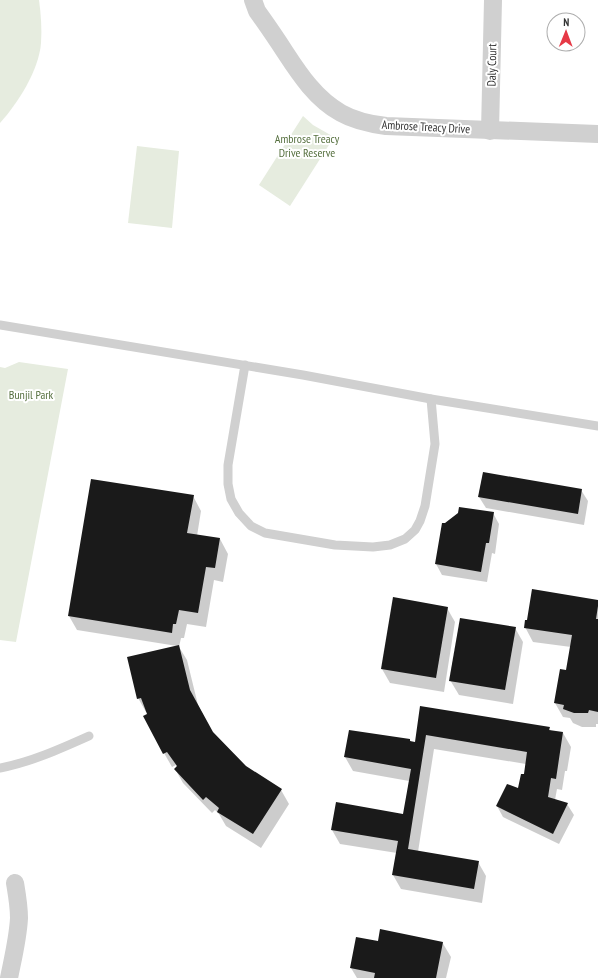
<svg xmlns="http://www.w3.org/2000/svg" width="598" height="978" font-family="'PT Sans Narrow',sans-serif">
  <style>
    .green { fill: #e6ecdf }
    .shadow { fill: #0003 }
    .building { fill: #1a1a1a }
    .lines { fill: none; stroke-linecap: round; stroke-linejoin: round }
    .lane { stroke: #d0d0d0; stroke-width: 9 }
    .street { stroke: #d0d0d0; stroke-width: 18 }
    .labels { text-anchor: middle; stroke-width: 4; stroke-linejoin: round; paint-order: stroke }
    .street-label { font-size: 12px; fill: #333; stroke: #fff }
    .park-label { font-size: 12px; fill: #56703f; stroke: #fff }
  </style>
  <rect width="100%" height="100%" fill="#fff"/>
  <g class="green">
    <path d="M0,0H39C41,15 42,29 41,43C39,70 18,103 0,123Z"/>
    <path d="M303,116L313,125L334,137L290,206L259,185Z"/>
    <path d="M137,146L179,151L172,228L128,223Z"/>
    <path d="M19,362L68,369L16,642L0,640V367L5,368Z"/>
  </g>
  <g class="shadow">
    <path d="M581,490L588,501L584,525L486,508L479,497Z"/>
    <path d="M193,496L201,511L197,536L220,539L228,554L223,582L214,580L206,627L187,624L184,638H181L179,647L187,660L198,705L213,734L246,767L281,790L289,804L261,848L226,826L219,814L215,810L212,813L183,783L175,769L177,767L176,765L172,767L164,753L147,712H146L138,698L177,646L77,630L69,616Z"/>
    <path d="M493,513L499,524L495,554L492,553L487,582L442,575L436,564Z"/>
    <path d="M598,601V724H596V727H582L573,723L570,718L563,717L555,703L567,671L571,647L533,642L525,627Z"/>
    <path d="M447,608L455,622L444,692L390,683L382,669Z"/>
    <path d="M515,628L523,642L513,704L459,695L450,680Z"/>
    <path d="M421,708L549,728L551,731L563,733L571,747L567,771H565L562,790L557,789L555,800L567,804L574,815L559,844L503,817L497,806L519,789L524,775L526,764L434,749L418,852L478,862L486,876L482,903L401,889L393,875L397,853L340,844L332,830L404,815L409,781L353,771L345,757L410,740L411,742L416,743Z"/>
    <path d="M442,942L451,957L446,978H357L351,968L379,943Z"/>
  </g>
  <g class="building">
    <path d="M483,472L582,489L578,514L478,497Z"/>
    <path d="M91,479L194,495L187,533L220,538L215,568L206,567L198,613L179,610L176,624H173L172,633L68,616Z"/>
    <path d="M459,507L494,512L489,543H486L481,572L435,564L442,523H445L458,513Z"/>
    <path d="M532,589L598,600V606L596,619H598V712L589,710L588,713H574L563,709L564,705L554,703L560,669L566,670L572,635L524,628L525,620H527Z"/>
    <path d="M393,597L448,607L436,678L381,669Z"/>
    <path d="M460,618L516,627L505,690L449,681Z"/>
    <path d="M179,645L190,690L213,732L246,766L282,789L253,834L217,812L219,808L206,797L203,800L174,769L177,766L167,752L163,754L143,716L147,714L141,698L137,699L127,657Z"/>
    <path d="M420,706L550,727L549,730L563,732L556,779L551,778L548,797L568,803L553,834L496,806L507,784L518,788L521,774H524L527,752L426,735L408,849L479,861L474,889L392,875L398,841L331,830L336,802L403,814L411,769L344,757L349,730L410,739V741L415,742Z"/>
    <path d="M380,929L443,942L436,978H374L375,973L350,968L356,937L378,941Z"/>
  </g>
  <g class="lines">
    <g class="lane">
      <path d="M0,325L303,375L431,399L598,426"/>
      <path d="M245,365L228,465V484L231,499L239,513L251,526L265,533L335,545L373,547L390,545L405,539L415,530L420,521L425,506L435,444L431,399"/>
      <path d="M0,768C31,762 60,749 89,736"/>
    </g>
    <g class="street">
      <path d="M253,0L257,11C267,25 276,38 285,52C300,75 316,99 341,113C355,121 370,124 386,126L598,134"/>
      <path d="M490,131L493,0"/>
      <path d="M9,978C13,958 18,938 19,918C19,906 17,895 15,883"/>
    </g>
  </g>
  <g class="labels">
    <g class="street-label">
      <text transform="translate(492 65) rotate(-89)" y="4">Daly Court</text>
      <text transform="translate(426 127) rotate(3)" y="4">Ambrose Treacy Drive</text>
    </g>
    <g class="park-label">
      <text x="307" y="143">Ambrose Treacy<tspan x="307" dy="14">Drive Reserve</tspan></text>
      <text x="31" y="399">Bunjil Park</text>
    </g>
  </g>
  <g transform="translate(566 32) rotate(1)"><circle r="19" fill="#ffffff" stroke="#adadad"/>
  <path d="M0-3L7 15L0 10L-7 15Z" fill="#e63946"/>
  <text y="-6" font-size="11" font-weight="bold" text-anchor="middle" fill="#333333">N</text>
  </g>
</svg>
